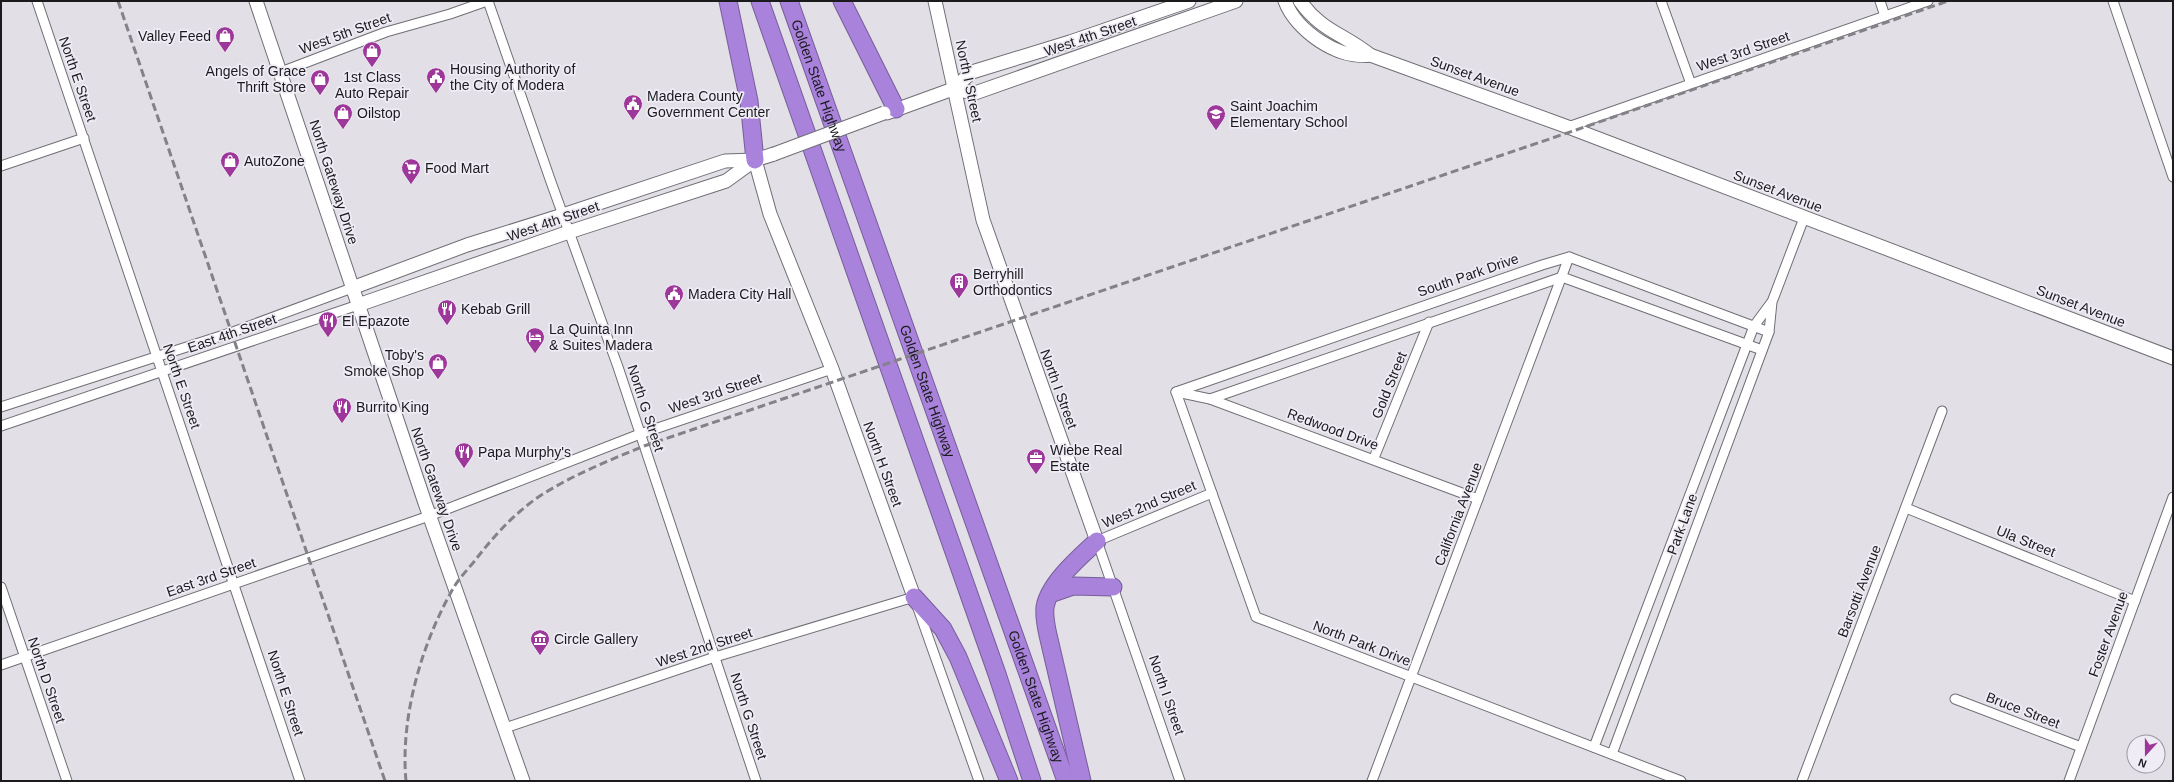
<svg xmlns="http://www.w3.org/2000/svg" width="2174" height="782" font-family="Arial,sans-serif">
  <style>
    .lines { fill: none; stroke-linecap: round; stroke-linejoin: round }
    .street-casing { stroke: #706e75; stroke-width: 11 }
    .secondary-casing { stroke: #706e75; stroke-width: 15 }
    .highway-casing { stroke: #775e98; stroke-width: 19 }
    .street { stroke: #fff; stroke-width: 9 }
    .secondary { stroke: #fff; stroke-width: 13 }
    .highway { stroke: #a882db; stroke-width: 17 }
    .rail { stroke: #848288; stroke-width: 3; stroke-dasharray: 8 4; stroke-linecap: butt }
    .secondary-bridge-casing { stroke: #706e75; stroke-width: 15; stroke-linecap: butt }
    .secondary-bridge { stroke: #fff; stroke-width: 13 }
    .labels { text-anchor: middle; stroke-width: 3.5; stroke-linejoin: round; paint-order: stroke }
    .street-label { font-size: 14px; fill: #1b1a1d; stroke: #efecf5 }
    .poi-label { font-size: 14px; fill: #1b1a1d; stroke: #efecf5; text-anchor: start }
  </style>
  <rect width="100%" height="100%" fill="#e2dfe7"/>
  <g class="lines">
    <defs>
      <g id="street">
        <path d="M37,1L300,781"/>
        <path d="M488,1L551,182L618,367L756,781"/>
        <path d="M1661,1L1691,84"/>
        <path d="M1880,1L1885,16"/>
        <path d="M2113,1L2173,177"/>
        <path d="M281,72L386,32L450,14L487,1"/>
        <path d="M1568,127L1928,1"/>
        <path d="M1,166L84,138"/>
        <path d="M1176,392L1256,617L1681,781"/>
        <path d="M1176,392L1542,265L1569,257L1769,332"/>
        <path d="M1177,392L1210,399L1478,499"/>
        <path d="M1210,399L1562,277L1762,350"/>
        <path d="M1,407L233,332L352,288"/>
        <path d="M1,426L358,305"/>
        <path d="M1374,458L1429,322"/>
        <path d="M1906,508L2135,601"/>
        <path d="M1,587L67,781"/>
        <path d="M1,665L429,516L640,434L832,369"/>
        <path d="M1955,699L2081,747"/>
        <path d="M505,728L715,657L914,597L979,781"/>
        <path d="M1594,747L1754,326L1771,303"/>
        <path d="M1612,754L1769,332L1772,302L1804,218"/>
        <path d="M1180,781L1097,541L1212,493"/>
        <path d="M1372,781L1569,257"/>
        <path d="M1802,781L1942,411"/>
        <path d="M2069,781L2173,497"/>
      </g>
      <g id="secondary">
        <path d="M256,1L425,503L523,781"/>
        <path d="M935,1L983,220L1097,541"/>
        <path d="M1285,1C1296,31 1339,60 1370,55"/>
        <path d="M1300,1C1321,31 1344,34 1370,55L1568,127L2173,358"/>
        <path d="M953,89L975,93L1236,1"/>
        <path d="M887,113L953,89L972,72L1070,42L1189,1"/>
        <path d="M755,160L770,214L832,369L914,597"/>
        <path d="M352,288L467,245L563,215L725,161L755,160L774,154"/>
        <path d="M358,305L569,232L726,181L755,160"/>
      </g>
      <g id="highway">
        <path d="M728,1L749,101L755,160"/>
        <path d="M760,1L997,674L1032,781"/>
        <path id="s1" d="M789,1L1066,781"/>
        <path d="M842,1L896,109"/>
        <path d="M1050,594L1073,586L1113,587"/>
        <path d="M914,597L943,629L958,657L1009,781"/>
        <path d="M1082,781L1048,635C1046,626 1044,617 1045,607C1049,583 1080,557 1097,541"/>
      </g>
    </defs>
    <use href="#street" class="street-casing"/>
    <use href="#secondary" class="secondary-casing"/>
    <use href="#highway" class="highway-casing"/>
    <use href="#street" class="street"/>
    <use href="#secondary" class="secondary"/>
    <use href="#highway" class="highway"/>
    <g class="rail">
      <path d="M118,1L385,781"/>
      <path d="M406,781C400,717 422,642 454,587C459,579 466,571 473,563C493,537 515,512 543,494C575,474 610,460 644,446L1576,130L1948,1"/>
    </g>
    <defs>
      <path id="secondary-bridge" d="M774,154L884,113"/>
    </defs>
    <use href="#secondary-bridge" class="secondary-bridge-casing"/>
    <use href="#secondary-bridge" class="secondary-bridge"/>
  </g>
  <defs>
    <symbol id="shop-pin" viewBox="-11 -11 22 30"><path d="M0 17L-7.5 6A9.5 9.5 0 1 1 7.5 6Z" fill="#9e379a" stroke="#efecf5"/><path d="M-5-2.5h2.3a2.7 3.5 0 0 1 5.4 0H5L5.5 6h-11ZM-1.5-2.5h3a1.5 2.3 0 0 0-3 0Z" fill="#fff"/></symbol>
    <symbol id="civic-pin" viewBox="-11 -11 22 30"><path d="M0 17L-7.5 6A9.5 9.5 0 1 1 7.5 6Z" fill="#9e379a" stroke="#efecf5"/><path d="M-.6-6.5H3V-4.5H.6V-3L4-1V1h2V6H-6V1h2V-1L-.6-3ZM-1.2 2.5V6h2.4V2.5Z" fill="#fff"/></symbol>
    <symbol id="school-pin" viewBox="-11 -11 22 30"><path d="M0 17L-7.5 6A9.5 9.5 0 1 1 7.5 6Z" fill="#9e379a" stroke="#efecf5"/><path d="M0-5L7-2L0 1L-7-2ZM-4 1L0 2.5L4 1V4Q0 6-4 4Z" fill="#fff"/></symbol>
    <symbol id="supermarket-pin" viewBox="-11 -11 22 30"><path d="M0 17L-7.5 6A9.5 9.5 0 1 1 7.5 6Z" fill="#9e379a" stroke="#efecf5"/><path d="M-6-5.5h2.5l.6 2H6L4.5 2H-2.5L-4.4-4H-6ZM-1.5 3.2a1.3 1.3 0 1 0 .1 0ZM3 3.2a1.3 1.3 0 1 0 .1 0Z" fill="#fff"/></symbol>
    <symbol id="building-pin" viewBox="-11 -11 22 30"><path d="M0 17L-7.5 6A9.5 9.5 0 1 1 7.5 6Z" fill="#9e379a" stroke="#efecf5"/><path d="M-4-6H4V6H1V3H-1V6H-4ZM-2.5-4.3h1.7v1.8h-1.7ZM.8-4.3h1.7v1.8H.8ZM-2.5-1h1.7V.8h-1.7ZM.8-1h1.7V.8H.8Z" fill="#fff"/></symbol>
    <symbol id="restaurant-pin" viewBox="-11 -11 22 30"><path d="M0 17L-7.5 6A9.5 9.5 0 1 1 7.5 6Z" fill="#9e379a" stroke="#efecf5"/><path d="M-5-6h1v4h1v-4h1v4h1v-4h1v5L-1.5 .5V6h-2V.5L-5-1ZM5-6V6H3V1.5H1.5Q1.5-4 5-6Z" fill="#fff"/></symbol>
    <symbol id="hotel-pin" viewBox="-11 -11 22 30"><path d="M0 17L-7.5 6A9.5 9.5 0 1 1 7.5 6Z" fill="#9e379a" stroke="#efecf5"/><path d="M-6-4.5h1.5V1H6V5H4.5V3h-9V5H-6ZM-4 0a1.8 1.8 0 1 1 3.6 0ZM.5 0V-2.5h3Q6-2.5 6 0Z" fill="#fff"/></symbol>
    <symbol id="office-pin" viewBox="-11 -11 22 30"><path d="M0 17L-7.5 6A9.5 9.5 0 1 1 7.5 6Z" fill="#9e379a" stroke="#efecf5"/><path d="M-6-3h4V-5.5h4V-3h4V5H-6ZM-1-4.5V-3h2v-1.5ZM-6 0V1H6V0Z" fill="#fff"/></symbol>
    <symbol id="museum-pin" viewBox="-11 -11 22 30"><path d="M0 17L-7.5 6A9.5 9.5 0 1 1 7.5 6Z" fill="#9e379a" stroke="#efecf5"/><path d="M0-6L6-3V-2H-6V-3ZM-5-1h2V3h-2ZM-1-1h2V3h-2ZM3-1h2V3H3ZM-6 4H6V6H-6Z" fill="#fff"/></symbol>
  </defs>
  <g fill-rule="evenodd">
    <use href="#shop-pin" x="214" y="25" width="22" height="30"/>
    <use href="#shop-pin" x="361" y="40" width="22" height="30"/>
    <use href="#civic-pin" x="425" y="66" width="22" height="30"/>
    <use href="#shop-pin" x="309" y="68" width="22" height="30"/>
    <use href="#civic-pin" x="622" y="93" width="22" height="30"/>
    <use href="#shop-pin" x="332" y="102" width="22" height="30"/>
    <use href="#school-pin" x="1205" y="103" width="22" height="30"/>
    <use href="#shop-pin" x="219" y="150" width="22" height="30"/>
    <use href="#supermarket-pin" x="400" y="157" width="22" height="30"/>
    <use href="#building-pin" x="948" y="271" width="22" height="30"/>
    <use href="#civic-pin" x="663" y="283" width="22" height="30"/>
    <use href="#restaurant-pin" x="436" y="298" width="22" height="30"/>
    <use href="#restaurant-pin" x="317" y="310" width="22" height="30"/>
    <use href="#hotel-pin" x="524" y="326" width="22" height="30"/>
    <use href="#shop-pin" x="427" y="352" width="22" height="30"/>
    <use href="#restaurant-pin" x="331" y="396" width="22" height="30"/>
    <use href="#restaurant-pin" x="453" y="441" width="22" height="30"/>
    <use href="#office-pin" x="1025" y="447" width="22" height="30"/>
    <use href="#museum-pin" x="529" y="628" width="22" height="30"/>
  </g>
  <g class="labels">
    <g class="street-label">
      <text transform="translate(345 33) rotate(-20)" y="5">West 5th Street</text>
      <text transform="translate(1090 36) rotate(-19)" y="5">West 4th Street</text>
      <text transform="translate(1743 51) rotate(-19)" y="5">West 3rd Street</text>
      <text transform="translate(1475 76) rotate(20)" y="5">Sunset Avenue</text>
      <text transform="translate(78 79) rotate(71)" y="5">North E Street</text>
      <text transform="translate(969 81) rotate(78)" y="5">North I Street</text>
      <text dy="5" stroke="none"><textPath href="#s1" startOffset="90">Golden State Highway</textPath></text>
      <text transform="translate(334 182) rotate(72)" y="5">North Gateway Drive</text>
      <text transform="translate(1778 191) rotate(21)" y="5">Sunset Avenue</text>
      <text transform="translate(553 221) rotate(-19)" y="5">West 4th Street</text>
      <text transform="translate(1468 275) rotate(-19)" y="5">South Park Drive</text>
      <text transform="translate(2081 306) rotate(21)" y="5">Sunset Avenue</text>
      <text transform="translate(232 333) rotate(-19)" y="5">East 4th Street</text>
      <text transform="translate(1389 385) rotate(-68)" y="5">Gold Street</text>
      <text transform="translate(182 386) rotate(71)" y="5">North E Street</text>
      <text transform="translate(1059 389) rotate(70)" y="5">North I Street</text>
      <text dy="5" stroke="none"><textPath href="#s1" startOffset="414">Golden State Highway</textPath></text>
      <text transform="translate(715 393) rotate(-19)" y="5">West 3rd Street</text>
      <text transform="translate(646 408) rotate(72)" y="5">North G Street</text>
      <text transform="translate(1333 429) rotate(20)" y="5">Redwood Drive</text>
      <text transform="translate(883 464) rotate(70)" y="5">North H Street</text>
      <text transform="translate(437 489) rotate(71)" y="5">North Gateway Drive</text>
      <text transform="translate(1149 504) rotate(-23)" y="5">West 2nd Street</text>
      <text transform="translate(1458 514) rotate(-69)" y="5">California Avenue</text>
      <text transform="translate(1682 524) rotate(-70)" y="5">Park Lane</text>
      <text transform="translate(2026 541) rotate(22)" y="5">Ula Street</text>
      <text transform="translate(211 577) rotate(-19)" y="5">East 3rd Street</text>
      <text transform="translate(1859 591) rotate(-69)" y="5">Barsotti Avenue</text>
      <text transform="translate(2108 634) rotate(-70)" y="5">Foster Avenue</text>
      <text transform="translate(1362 643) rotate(21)" y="5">North Park Drive</text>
      <text transform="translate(704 647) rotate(-18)" y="5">West 2nd Street</text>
      <text transform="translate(47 680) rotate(71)" y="5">North D Street</text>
      <text transform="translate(286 693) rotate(72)" y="5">North E Street</text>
      <text transform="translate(1167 695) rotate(71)" y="5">North I Street</text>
      <text dy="5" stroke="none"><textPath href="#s1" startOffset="738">Golden State Highway</textPath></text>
      <text transform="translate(2023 710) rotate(21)" y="5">Bruce Street</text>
      <text transform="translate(749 716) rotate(72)" y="5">North G Street</text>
    </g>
    <g class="poi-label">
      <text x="211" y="41" text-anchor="end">Valley Feed</text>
      <text x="450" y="74">Housing Authority of<tspan x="450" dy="16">the City of Modera</tspan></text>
      <text x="306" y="76" text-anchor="end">Angels of Grace<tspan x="306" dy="16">Thrift Store</tspan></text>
      <text x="372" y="82" text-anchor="middle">1st Class<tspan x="372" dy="16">Auto Repair</tspan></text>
      <text x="647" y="101">Madera County<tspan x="647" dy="16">Government Center</tspan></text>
      <text x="1230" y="111">Saint Joachim<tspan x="1230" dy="16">Elementary School</tspan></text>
      <text x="357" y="118">Oilstop</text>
      <text x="244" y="166">AutoZone</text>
      <text x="425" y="173">Food Mart</text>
      <text x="973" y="279">Berryhill<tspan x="973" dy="16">Orthodontics</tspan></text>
      <text x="688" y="299">Madera City Hall</text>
      <text x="461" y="314">Kebab Grill</text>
      <text x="342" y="326">El Epazote</text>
      <text x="549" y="334">La Quinta Inn<tspan x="549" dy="16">&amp; Suites Madera</tspan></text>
      <text x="424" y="360" text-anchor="end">Toby's<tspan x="424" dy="16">Smoke Shop</tspan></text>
      <text x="356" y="412">Burrito King</text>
      <text x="1050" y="455">Wiebe Real<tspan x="1050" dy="16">Estate</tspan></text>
      <text x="478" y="457">Papa Murphy's</text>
      <text x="554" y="644">Circle Gallery</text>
    </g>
  </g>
  <rect width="2174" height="782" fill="none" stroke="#1b1a1d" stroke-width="4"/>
  <g transform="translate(2146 754) rotate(201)"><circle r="19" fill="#efecf5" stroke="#9a989f"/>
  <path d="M0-3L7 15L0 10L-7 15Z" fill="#9e379a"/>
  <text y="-6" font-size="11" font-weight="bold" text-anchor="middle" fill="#1b1a1d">N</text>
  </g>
</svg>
